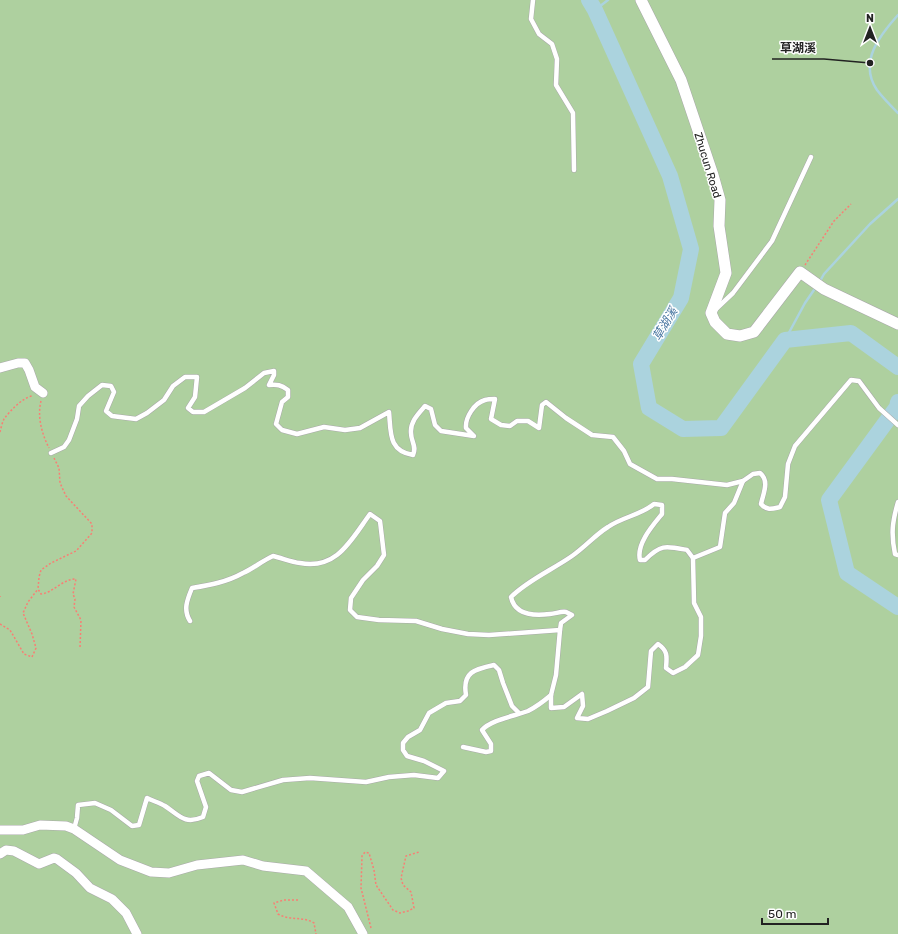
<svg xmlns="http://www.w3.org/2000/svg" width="898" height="934" font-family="Rubik,'Noto Sans TC',sans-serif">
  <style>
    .forest { fill: #aed09f }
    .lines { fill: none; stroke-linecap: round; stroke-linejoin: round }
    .stream { stroke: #abd3de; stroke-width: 2.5 }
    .river { stroke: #abd3de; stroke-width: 16 }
    .service-casing { stroke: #a9a9a9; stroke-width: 5.5 }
    .minor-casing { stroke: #a9a9a9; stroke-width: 10 }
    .tertiary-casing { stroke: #a9a9a9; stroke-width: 12 }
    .path { stroke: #f87f74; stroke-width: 1.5; stroke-dasharray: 2 2; stroke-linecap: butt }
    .service { stroke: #fff; stroke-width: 4.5 }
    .minor { stroke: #fff; stroke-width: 9 }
    .tertiary { stroke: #fff; stroke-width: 11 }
    .labels { text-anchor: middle; stroke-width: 3; stroke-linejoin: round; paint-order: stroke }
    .street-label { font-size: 11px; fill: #222; stroke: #fff }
    .water-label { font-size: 12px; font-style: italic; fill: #4876a1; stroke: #fff }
    .leader { fill: none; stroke: #222; stroke-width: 1.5 }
    .callout-dot { fill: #222; stroke: #fff; stroke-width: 1.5 }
    .callout-label { font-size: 12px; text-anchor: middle; font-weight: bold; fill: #222; stroke: #fff; stroke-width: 3; stroke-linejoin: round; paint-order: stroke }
  </style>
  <rect width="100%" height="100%" fill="#f2efe9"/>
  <rect class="forest" x="0" y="0" width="898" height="934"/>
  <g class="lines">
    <g class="stream">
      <path d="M595,10L608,0"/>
      <path d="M898,15C880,35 858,62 877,90C883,98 891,106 898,113"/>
      <path d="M819,283L824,274L870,224L898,199"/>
      <path d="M785,340L805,303L816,287"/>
    </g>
    <g class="river">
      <path d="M589,0L595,10L670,176L691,249L681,298L641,364L649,408L683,429L721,428L785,340L851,333L898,367"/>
      <path d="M898,402L897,407L829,500L847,573L898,607"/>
    </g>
    <defs>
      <g id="service">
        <path d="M533,0L531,19L539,34L552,44L557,59L556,85L573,113L574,170"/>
        <path d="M715,310L733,293L772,241L811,157"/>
        <path d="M51,453L64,447L69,440L77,419L79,406L88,396L102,385L111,386L114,392L106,411L112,416L136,419L147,413L164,400L173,386L185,377H197L195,397L188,408L193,412H204L245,388L264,373L274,371V375L269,385C277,384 281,385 288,390V397L282,402L276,424L282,430L297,434L324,427L345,430L360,428L389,412C391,432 388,451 413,455C417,446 411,442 411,433C410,422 418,414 425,406L431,409L435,425L441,431L474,436L466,428C465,418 474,403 485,400C488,399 492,399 495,399L491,419L501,425L510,426L517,421H528L539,428L542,405L546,402L566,418L592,435L613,437L624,451L630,464L657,479H672L727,485L743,481"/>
        <path d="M898,502C892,523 891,534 895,554L898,555"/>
        <path d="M190,621C183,610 187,600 192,588C210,585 227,582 243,573C254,568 262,561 273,556C282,558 291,562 300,563C337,570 351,540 370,514L380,521L384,555L377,566L363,580L351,598L350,610L357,617L379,620L416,621L442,629L468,634L489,635L560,630L556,675L551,695V708L564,707L582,694L583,706L577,718L588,719L607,711L634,698L648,687L651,651L658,644C668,651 667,656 666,668L673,673L685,667L698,655L701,636V617L694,603L693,558L720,547L725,513L734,503L743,481L753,474L760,473C770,481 763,494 761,504C767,511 772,509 780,507L785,497L788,464L795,446L851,380L859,381L879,408L898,425"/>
        <path d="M560,630L561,623L572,615C570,614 568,613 566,612C561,611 555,614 550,614C535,616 515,616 511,597C528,580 552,570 572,556C585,547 595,535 608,527C622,517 641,515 654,504L662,505V514C653,525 636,544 640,560H645C661,544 666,546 687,550L693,558"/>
        <path d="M463,747L486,752L491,751V744L482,730C490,720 515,716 528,711C536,707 544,701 551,695"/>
        <path d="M74,829L77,818L78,805L95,803L111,810L132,826L139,825L147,798C153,801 160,803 165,806C179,815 184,825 203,817L206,807L197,781L199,776L209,773L231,790L242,792L283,780L310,778L366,782L389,777L414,775L438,778L444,771L424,761L407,756L403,750V743L408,737L420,730L429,713L446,703L460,701L466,695C462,672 475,669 494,665L499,670L503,683L512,706L519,713"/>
      </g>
      <g id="minor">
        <path d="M0,368L18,363H25L29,370L35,387L43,393"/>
        <path d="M0,830H23L40,825L66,826L74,829L120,860L151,872L169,873L197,865L243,860L263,866L306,871L348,907L363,934"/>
        <path d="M0,854L6,850L14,851L39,864L54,858L57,859L76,873L90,888L112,899L126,913L137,934"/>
      </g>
      <path id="tertiary" d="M641,0L681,80L713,175L720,200L719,226L726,273L711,313L715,322L727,334L740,336L754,332L800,272L824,289L898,324"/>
    </defs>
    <use href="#service" class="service-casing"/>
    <use href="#minor" class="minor-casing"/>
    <use href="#tertiary" class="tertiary-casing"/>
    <g class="path">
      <path d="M805,265L834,221L851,204"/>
      <path d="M41,401C37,417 42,434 49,448"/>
      <path d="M0,432C1,428 2,423 4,419C10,411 22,398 32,396"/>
      <path d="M54,458L59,468L60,483L66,496L92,524V533L76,551L51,563L41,570L39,577L38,589L41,594C53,593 62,579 76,579L73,594L75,599L74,607L81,620L80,648"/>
      <path d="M0,596V597"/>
      <path d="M0,624L10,630L24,654L32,657L36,648L32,634L23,613L28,602L38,589"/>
      <path d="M298,900H284L274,903L278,914C290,921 303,916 314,923L316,934"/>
      <path d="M371,928L361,888L362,856L365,852L369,853L374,870L376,885L393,910L400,913L408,911L414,908L411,892L403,885L401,878L406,856L419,852"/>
    </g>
    <use href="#service" class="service"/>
    <use href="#minor" class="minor"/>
    <use href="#tertiary" class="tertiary"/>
  </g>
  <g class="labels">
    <g class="street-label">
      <text transform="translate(708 165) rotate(73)" y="4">Zhucun Road</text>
    </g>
    <g class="water-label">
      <text transform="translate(665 324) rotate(-59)" y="4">草湖溪</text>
    </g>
  </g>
  <path class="leader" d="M870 63L824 59H772"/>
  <circle class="callout-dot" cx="870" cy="63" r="4"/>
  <g class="callout-label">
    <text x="798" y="52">草湖溪</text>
  </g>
  <g transform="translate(870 28)" stroke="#ffffff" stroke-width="3" paint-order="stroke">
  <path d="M0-3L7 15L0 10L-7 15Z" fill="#222222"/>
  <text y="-6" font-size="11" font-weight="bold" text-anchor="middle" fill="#222222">N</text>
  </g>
  <path d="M762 918v6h66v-6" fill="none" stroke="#222222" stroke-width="2"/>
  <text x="768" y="918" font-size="12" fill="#222222" stroke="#ffffff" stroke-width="3" paint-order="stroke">50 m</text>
</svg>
